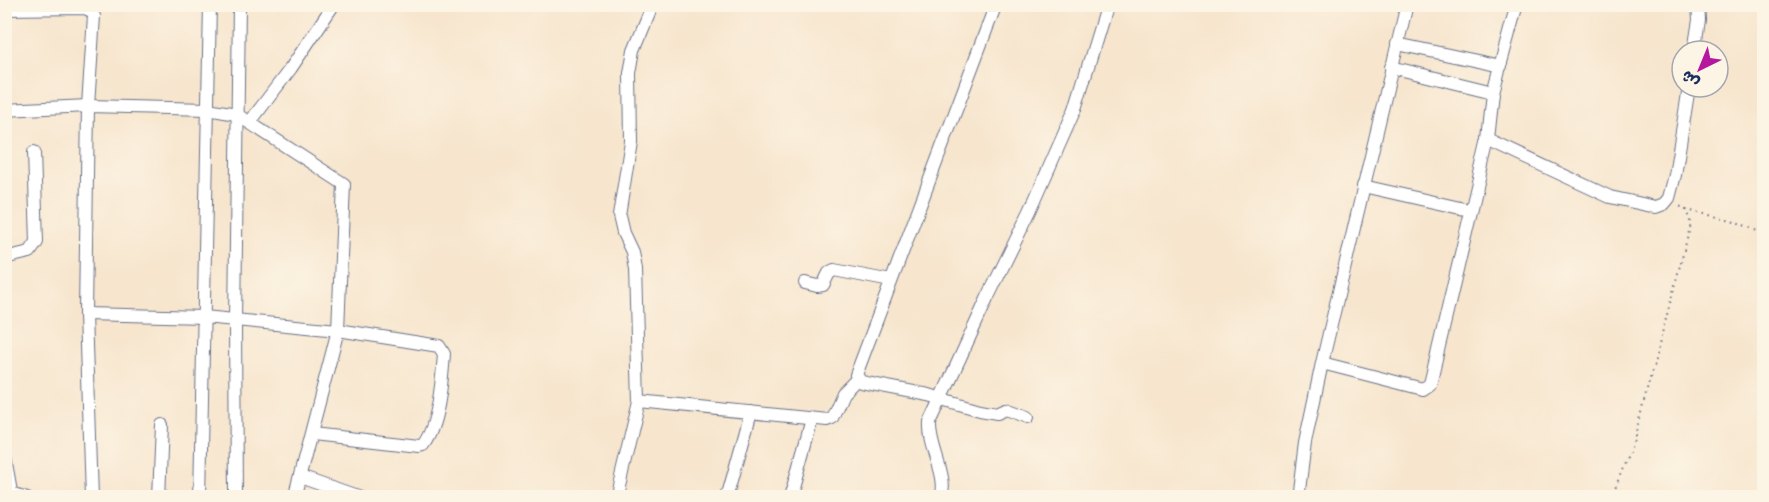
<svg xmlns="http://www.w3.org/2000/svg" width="1769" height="502" font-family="Dekko,'Playpen Sans Arabic',sans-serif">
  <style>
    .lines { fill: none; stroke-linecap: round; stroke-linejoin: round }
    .minor-casing { stroke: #686f85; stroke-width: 14 }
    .path { stroke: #686f85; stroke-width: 2; stroke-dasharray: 1.5 4.5; stroke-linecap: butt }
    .minor { stroke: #fff; stroke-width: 12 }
  </style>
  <rect width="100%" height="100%" fill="#fcf5e5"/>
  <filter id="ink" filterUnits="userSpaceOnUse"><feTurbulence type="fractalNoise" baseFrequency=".0167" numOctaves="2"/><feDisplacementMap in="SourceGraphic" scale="12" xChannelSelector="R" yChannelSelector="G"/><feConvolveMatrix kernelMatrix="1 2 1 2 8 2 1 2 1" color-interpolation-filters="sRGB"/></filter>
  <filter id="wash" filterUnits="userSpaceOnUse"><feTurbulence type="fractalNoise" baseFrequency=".008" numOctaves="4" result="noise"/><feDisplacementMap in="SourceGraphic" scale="24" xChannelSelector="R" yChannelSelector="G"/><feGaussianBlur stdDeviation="1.35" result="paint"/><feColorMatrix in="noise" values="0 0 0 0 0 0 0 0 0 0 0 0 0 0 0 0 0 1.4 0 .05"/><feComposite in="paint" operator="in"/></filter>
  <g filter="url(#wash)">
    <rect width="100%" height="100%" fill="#f7e5cd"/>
  </g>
  <g filter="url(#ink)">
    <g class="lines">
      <defs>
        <g id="minor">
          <path d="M996,4L856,375L861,382L929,395L980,410L997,413L1006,409L1028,417"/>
          <path d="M4,9L85,8L91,11L94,16L88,106L85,314L91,498"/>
          <path d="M1397,44L1501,66"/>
          <path d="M1694,51L1699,20L1698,4"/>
          <path d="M1391,67L1493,92"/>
          <path d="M4,110L88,106L208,109L236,114L344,184L338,330L294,498"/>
          <path d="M250,122L291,68L334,4"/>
          <path d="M1488,140L1610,197L1656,207L1664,204L1669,198L1675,175L1689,87"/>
          <path d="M1363,186L1469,210"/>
          <path d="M4,258L30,252L37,242L34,152"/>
          <path d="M805,283L817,286L823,285L829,273L834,270L891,281"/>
          <path d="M85,314L204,317L338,330L439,346L444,354C442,380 439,424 423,445L419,446L312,434"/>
          <path d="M1322,363L1423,389L1430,384L1488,140L1493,92L1517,4"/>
          <path d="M639,401L827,420L832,418L843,393L857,379"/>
          <path d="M4,452L11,491L14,494L27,498"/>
          <path d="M300,477L360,498"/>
          <path d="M159,498L162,425"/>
          <path d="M200,498L210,4"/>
          <path d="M236,498L235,321L239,4"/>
          <path d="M616,498L639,401L635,270L632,252L623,233L619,216L631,141L630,73L634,50L653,4"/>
          <path d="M727,498L751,412"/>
          <path d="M790,498L812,419"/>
          <path d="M941,498C949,476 928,447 930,423L987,299L1030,211L1075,109L1107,4"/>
          <path d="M1298,498L1305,443L1322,363L1407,4"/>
        </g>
      </defs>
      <use href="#minor" class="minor-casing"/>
      <g class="path">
        <path d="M1686,210L1732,220L1764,234"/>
        <path d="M1611,498L1633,443L1691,224L1686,210L1678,205"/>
      </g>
      <use href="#minor" class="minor"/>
    </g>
  </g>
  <rect width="1769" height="502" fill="none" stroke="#fcf5e5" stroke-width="24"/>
  <g transform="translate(1700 69) rotate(223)"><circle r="28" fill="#fcf5e5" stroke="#a2a6af" stroke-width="1.5"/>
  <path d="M0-4.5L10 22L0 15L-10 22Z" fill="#b5179e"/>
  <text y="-9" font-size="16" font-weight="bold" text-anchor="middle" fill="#1b2f5e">ش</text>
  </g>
</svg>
